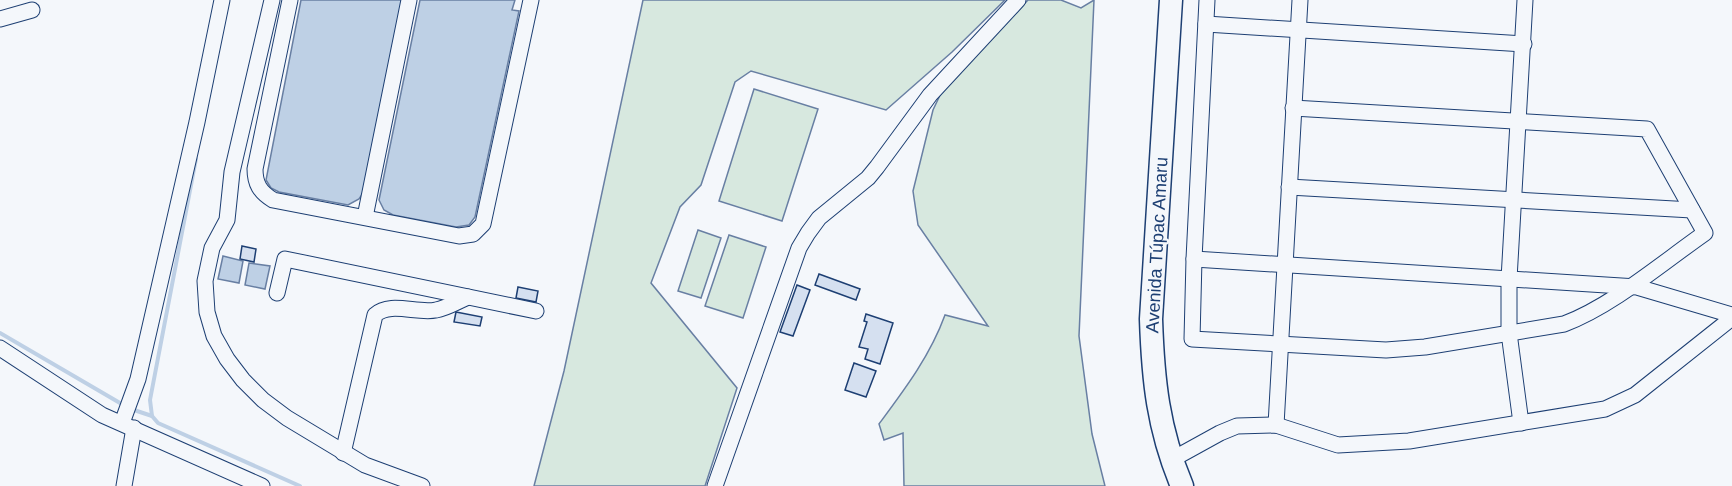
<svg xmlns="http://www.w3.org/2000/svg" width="1732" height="486" font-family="Helvetica,sans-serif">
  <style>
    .green { fill: #d7e8df; stroke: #687fa3; stroke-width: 1.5 }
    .water { fill: #bed0e5; stroke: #687fa3; stroke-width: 1.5 }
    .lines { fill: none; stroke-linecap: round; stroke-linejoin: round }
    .stream { stroke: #bed0e5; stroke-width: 4 }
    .building { fill: #d5e0f0; stroke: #1d3f73; stroke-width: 1.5 }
    .minor-casing { stroke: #1d3f73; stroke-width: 17 }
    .highway-casing { stroke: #1d3f73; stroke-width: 25 }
    .minor { stroke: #f4f7fb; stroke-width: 15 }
    .highway { stroke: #f4f7fb; stroke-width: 22 }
    .labels { text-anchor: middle; stroke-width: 4.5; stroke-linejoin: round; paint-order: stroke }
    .street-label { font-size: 18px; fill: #1d3f73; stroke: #f4f7fb }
  </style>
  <rect width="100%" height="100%" fill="#f4f7fb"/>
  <g class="green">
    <path d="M643,0H1005L952,52L886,110L751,71L735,82L701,185L680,207L651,283L737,388L705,486H534L564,371Z"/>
    <path d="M1028,0H1061L1081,8L1094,0L1079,336L1092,434L1105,486H904L903,433L884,440L879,424C905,389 930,356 945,315L988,326L918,225L913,191L933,110L942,91Z"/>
    <path d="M754,89L818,109L782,221L719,201Z"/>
    <path d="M698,230L721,238L701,298L678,291Z"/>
    <path d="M729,235L766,247L743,318L705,306Z"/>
  </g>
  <g class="water">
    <path d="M301,0H402L363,193L359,199L348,205L279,192L271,188L266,180Z"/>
    <path d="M420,0H515L512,10L519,11L475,217L469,225L456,227L393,215L384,210L379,200Z"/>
    <path d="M223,256L243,261L239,283L218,279Z"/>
    <path d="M249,263L270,266L265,289L245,285Z"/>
  </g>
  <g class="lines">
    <g class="stream">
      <path d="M196,159L150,400L152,416L158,423L300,486"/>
      <path d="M0,333L120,403"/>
      <path d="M134,410L152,416"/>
    </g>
  </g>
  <g class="building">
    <path d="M242,246L256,249L254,262L240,259Z"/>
    <path d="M819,274L860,289L856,300L815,285Z"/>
    <path d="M797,285L810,290L793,336L780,332Z"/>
    <path d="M518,287L538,291L536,302L516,298Z"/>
    <path d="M456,312L482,317L480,326L454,322Z"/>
    <path d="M866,314L893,323L880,364L865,359L868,349L859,347L867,322L864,321Z"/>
    <path d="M854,363L876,371L866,397L845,390Z"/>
  </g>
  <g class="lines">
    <defs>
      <g id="minor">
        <path d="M272,0L232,172L227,220L212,248L205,281L207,312L214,336L227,359L243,380L263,400L287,418L365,465L422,486"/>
        <path d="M290,0L255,169C255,184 260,192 273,200L459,236L473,234L483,224L531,0"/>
        <path d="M1207,0L1194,259L1192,339L1386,350L1425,347L1564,324C1612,306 1662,263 1705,233L1647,129L1293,108"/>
        <path d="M0,19L32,10"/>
        <path d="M1206,24L1524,44"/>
        <path d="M1289,187L1692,210"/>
        <path d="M365,217L409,0"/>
        <path d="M1194,259L1637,287L1732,315"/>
        <path d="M277,293L285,259L536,311"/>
        <path d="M0,348L102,415L262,486"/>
        <path d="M122,423L138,379L197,122L222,0"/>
        <path d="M1521,423L1509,333V279L1525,0"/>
        <path d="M1276,425L1300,0"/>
        <path d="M343,453L375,315C390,301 417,314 436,310C447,308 458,301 468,297"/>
        <path d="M1171,460L1220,433L1237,426L1276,425L1338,445L1409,441L1605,409L1635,395L1732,318"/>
        <path d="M124,486L134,428"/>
        <path d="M715,486L799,248L808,233L819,218L868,178L877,167L930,95L1018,0"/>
      </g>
      <path id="highway" d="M1171,0L1151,319C1153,380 1158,429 1182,486"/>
    </defs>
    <use href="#minor" class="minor-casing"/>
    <use href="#highway" class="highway-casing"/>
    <use href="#minor" class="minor"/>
    <use href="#highway" class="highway"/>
  </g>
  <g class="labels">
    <g class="street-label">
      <text transform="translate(1157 245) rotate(-87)" y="6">Avenida Túpac Amaru</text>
    </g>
  </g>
</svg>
